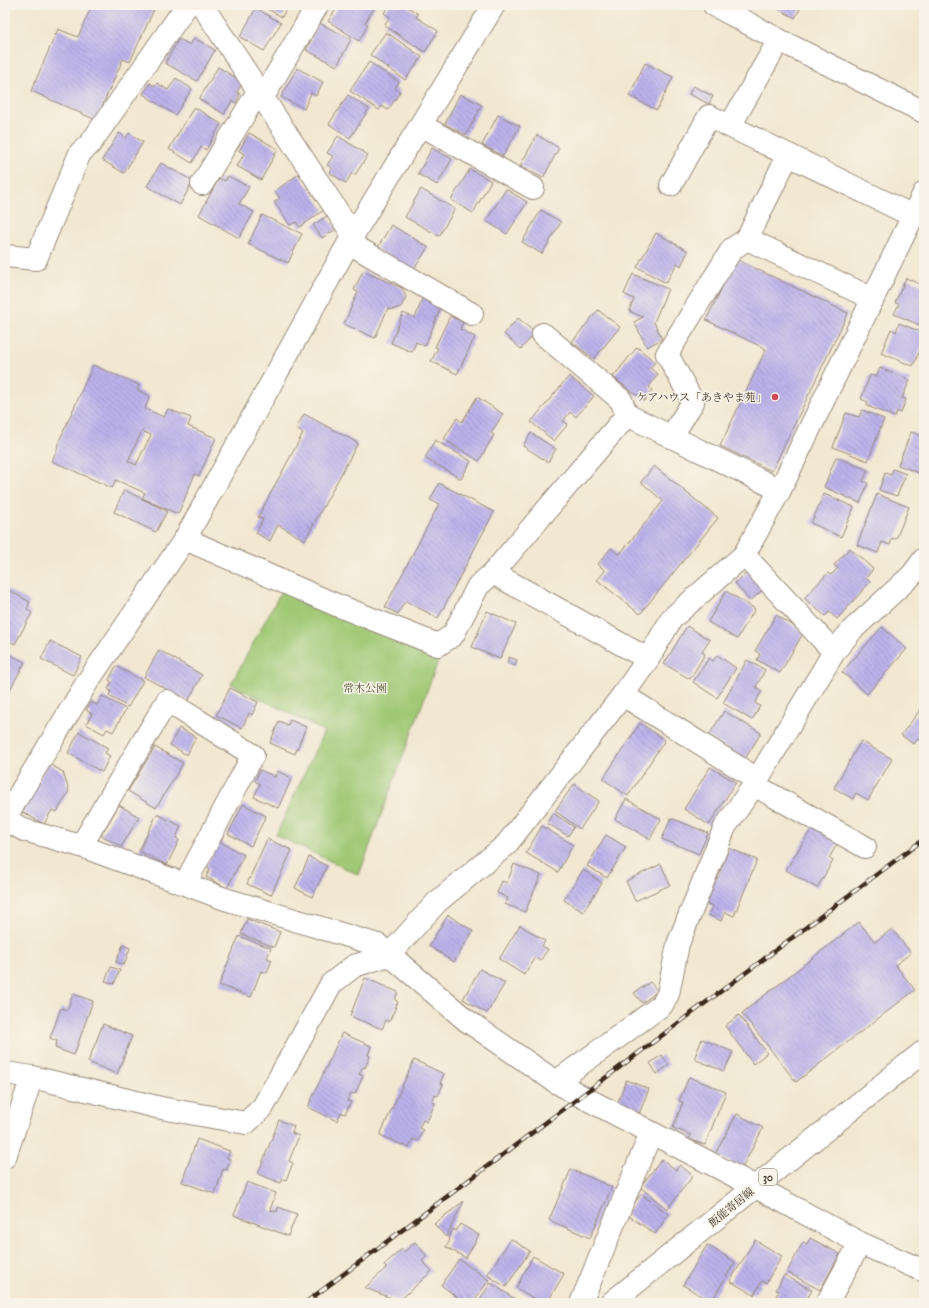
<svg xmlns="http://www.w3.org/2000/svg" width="929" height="1308" font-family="'IM FELL Great Primer','Noto Serif JP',serif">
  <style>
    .green { fill: #a0c975; stroke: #6e7a4a }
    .building { fill: url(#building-back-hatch); fill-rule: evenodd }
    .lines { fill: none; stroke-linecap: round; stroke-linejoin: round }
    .minor-casing { stroke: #968877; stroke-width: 24 }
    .major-casing { stroke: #968877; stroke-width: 24 }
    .minor { stroke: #fff; stroke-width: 22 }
    .major { stroke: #fff; stroke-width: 22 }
    .rail-casing { stroke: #3b2a1e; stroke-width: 4.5 }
    .rail { stroke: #f7f3e8; stroke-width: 3; stroke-dasharray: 9; stroke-linecap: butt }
    .poi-dot { fill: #d1495b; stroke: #f7f3e8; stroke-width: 1.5 }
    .labels { text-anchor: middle; stroke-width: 3; stroke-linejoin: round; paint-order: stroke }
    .shield { fill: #f7f3e8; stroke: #73665b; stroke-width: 1 }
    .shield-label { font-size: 10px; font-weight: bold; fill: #3b2a1e }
    .poi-label { font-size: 11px; fill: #3b2a1e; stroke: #f7f3e8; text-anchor: end }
    .park-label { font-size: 11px; fill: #545234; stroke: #f7f3e8 }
    .street-label { font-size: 11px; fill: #3b2a1e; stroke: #f7f3e8 }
  </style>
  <defs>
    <pattern id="building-back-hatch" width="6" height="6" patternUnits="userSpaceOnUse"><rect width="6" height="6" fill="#bbb2eb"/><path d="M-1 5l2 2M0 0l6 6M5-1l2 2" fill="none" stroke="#9991be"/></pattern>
  </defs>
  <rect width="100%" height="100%" fill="#f7f3e8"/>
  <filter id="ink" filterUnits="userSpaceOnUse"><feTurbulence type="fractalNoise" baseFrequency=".025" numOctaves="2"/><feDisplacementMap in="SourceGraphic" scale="8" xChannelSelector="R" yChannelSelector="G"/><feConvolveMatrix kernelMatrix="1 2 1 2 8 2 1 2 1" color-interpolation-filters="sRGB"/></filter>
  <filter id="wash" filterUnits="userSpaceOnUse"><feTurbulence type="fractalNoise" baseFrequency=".012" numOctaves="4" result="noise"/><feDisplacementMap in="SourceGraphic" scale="16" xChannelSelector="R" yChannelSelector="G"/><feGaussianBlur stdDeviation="0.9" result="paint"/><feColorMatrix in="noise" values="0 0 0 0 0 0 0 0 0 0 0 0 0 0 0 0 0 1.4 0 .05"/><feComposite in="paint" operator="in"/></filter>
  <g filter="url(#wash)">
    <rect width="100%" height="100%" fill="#f2e7d0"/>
    <path class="green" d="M282,590L440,656L359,875L276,835L324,731L231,684Z"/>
    <g id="blocks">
      <g class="building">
        <path d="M92,5H156L130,62L123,59L96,120L31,91L58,29L78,37Z"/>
        <path d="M260,5H288L282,17Z"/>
        <path d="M339,5H376L365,23L368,25L359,41L328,21Z"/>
        <path d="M389,5H405L418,14L416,17L438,31L425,52L384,25L390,17L384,13Z"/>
        <path d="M771,5H802L795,18Z"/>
        <path d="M256,8L281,23L264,51L240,37Z"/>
        <path d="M319,23L351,39L337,66L306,50Z"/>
        <path d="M386,32L422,57L405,80L370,55Z"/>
        <path d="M194,38L215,50L197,81L165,63L179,39L190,45Z"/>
        <path d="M369,62L399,82L395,88L400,92L388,110L382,106L379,110L350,91Z"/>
        <path d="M645,63L673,77L657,110L629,96Z"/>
        <path d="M218,67L243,82L237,92L240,94L236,103L232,101L224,114L199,99Z"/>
        <path d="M297,68L323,82L316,96L311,93L304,109L281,97Z"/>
        <path d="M176,78L192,89L175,115L143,94L150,83L154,86L157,83L168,90Z"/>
        <path d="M693,86L713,96L709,104L689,94Z"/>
        <path d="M460,94L482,105L466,135L445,124Z"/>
        <path d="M348,95L369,109L350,138L329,124Z"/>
        <path d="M194,107L221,124L206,150L201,147L192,163L169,149Z"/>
        <path d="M498,115L520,126L503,156L482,145Z"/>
        <path d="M119,133L126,138L129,133L143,142L124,173L102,160Z"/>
        <path d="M249,133L278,149L261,180L237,166L244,154L239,151Z"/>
        <path d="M537,135L559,148L543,178L520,166Z"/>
        <path d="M338,136L368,155L355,175L352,173L346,183L330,173L332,168L327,165L333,156L327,153Z"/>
        <path d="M432,148L452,159L437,185L418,174Z"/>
        <path d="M161,163L193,181L180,205L147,186Z"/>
        <path d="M470,169L491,181L473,213L451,200Z"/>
        <path d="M299,174L324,210L300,227L296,222L290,225L274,202L280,198L275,191Z"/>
        <path d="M228,176L249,187L239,204L254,212L239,238L199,215L219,178L225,181Z"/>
        <path d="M421,189L455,209L439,236L405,217Z"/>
        <path d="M506,189L527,202L507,234L486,221Z"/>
        <path d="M541,210L561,222L542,254L522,242Z"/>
        <path d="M262,215L302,234L288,263L248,244Z"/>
        <path d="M327,216L336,229L322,238L313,225Z"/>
        <path d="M391,225L428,247L413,271L377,249Z"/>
        <path d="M656,233L688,251L681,266L677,263L666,283L637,267Z"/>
        <path d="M736,259L848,313L772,471L720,446L766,349L706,320Z"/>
        <path d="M363,271L402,288L406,297L401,307L391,310L388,308L375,338L344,324L358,292L354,290Z"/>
        <path d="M633,274L668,289L654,322L662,339L647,347L634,322L643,317L629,311L634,299L624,294Z"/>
        <path d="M906,278L924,286V327L894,314L899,304L895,303Z"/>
        <path d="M423,297L442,305L425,346L416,342L412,352L391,343L403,313L415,318Z"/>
        <path d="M598,310L620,327L594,359L572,342Z"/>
        <path d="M450,316L463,322L460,329L475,337L457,374L431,361L438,348L435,347Z"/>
        <path d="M518,318L535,333L521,349L504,334Z"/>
        <path d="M899,323L924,333V341L913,366L881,353L891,329L896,332Z"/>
        <path d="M637,347L655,362L650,368L658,374L649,387L652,390L644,401L613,377Z"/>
        <path d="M93,365L139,385L137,390L150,396L145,409L164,417L168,409L191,418L188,426L216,438L199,476L195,474L178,514L142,498L145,493L116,480L112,488L52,461L58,447L57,446ZM142,431L151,435L136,465L128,461Z"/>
        <path d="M880,368L910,380L902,398L906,399L901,413L897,411L895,417L867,406L868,402L861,399L870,375L876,377Z"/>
        <path d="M569,376L594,396L576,417L570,412L563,421L568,424L554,441L531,422Z"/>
        <path d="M477,397L503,414L491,433L494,435L479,461L444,439L457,418L462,422Z"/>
        <path d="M862,410L884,419L868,461L833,447L846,413L859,417Z"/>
        <path d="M304,414L358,443L305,540L278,525L270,541L256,533L263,519L258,517L303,433L296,429Z"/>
        <path d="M911,432L924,437V475L898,465Z"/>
        <path d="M531,433L556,449L548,462L523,446Z"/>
        <path d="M435,440L471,461L461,479L425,458Z"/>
        <path d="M836,457L868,470L863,481L868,483L860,503L824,487Z"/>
        <path d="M654,466L718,518L640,614L597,580L605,571L598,564L611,548L619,555L663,501L641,482Z"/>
        <path d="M893,469L906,474L897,496L879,490L885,473L891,475Z"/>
        <path d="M439,483L494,512L438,618L405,601L398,614L385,607L439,504L430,500Z"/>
        <path d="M124,490L167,511L156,532L114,512Z"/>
        <path d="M824,494L854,507L841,537L811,523Z"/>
        <path d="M877,494L909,507L896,539L892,538L890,545L882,542L878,553L857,545Z"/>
        <path d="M850,548L873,569L866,578L870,582L837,619L829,612L825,616L804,598L828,573L831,575L838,568L834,565Z"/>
        <path d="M750,570L765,588L750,601L735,583Z"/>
        <path d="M5,588L30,602L27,609L32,613L15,644L5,639Z"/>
        <path d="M726,591L755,609L737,639L708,622Z"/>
        <path d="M487,611L516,624L500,659L472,647Z"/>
        <path d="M776,615L804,632L780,673L757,660L760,654L755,651Z"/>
        <path d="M687,626L710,640L702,652L705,654L690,679L664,664Z"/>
        <path d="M882,627L907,649L867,694L842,672Z"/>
        <path d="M50,641L82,657L73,675L41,659Z"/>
        <path d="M159,650L202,675L188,701L144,677Z"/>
        <path d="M5,652L25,662L5,699Z"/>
        <path d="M717,655L736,668L717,698L693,682L709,658L713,661Z"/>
        <path d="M509,657L517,660L515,666L507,663Z"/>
        <path d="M747,660L765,670L756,687L762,691L755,703L760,706L752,720L723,703Z"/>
        <path d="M116,666L143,681L128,707L109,696L111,691L108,689L112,682L109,680Z"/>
        <path d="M230,688L258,702L252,715L249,713L242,728L216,715Z"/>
        <path d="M102,696L126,709L113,732L107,729L104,734L86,724L92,714L86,710L91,702L97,705Z"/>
        <path d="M924,705V744L918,739L913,744L901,735Z"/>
        <path d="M724,711L761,733L745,759L708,737Z"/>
        <path d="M290,720L306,727L295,754L270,743L279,721L288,725Z"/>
        <path d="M640,723L665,740L628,796L603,779Z"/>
        <path d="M179,728L196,737L187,755L170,745Z"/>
        <path d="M79,732L108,748L105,753L110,756L102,772L68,753Z"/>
        <path d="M861,741L892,759L868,800L856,793L853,799L834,788Z"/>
        <path d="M155,747L183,763L156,808L128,791Z"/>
        <path d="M48,763L63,772L69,791L57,812L52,810L44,824L22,812Z"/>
        <path d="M710,767L736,782L709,825L684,809Z"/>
        <path d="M260,770L275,777L277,771L292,778L278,808L254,797L260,784L255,781Z"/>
        <path d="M574,784L599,801L580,829L555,811Z"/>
        <path d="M626,799L661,819L650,839L615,819Z"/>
        <path d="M243,804L266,816L251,846L228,834Z"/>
        <path d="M119,805L139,817L121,847L101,835Z"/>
        <path d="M553,813L574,827L568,836L547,823Z"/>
        <path d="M157,814L181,826L176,838L179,840L167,865L139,851Z"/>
        <path d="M671,818L708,833L699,854L662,839Z"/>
        <path d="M542,826L573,845L558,872L526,853Z"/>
        <path d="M813,826L839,841L829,858L833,861L817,888L786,870Z"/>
        <path d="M606,835L626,847L607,878L587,866Z"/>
        <path d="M267,839L292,850L271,895L247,884Z"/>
        <path d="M219,841L244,855L227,888L206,877L210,869L206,866Z"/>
        <path d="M729,848L757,860L734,916L725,912L721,921L709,915L713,906L702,902L712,877L717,879Z"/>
        <path d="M309,857L327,866L312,897L295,888Z"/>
        <path d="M514,864L541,875L525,912L505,904L508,898L497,893L502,881L507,883Z"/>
        <path d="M661,864L670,885L635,901L626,881Z"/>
        <path d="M583,870L602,883L583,912L564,900Z"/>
        <path d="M448,915L473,931L454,962L429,946Z"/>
        <path d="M247,919L280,932L274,947L241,934Z"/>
        <path d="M859,922L875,942L892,929L911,953L895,965L915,990L796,1082L742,1013Z"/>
        <path d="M520,925L545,941L542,946L548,949L540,961L535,957L524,975L499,959Z"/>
        <path d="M239,936L271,948L267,958L272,960L267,973L261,971L251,997L219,985Z"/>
        <path d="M123,945L130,948L124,965L116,962Z"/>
        <path d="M111,967L120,970L114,984L105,981Z"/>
        <path d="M480,969L505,983L487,1013L463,999Z"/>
        <path d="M365,978L398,992L395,1000L398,1002L389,1022L386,1020L382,1029L350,1016Z"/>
        <path d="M650,982L658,991L642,1003L634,993Z"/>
        <path d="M73,994L93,1001L74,1055L55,1048L57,1041L50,1038L61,1008L67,1010Z"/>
        <path d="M739,1015L767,1053L753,1064L725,1026Z"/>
        <path d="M103,1024L132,1036L117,1074L88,1062Z"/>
        <path d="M342,1033L371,1046L368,1055L370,1056L365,1068L363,1067L359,1074L363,1076L355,1094L351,1093L347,1101L351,1102L345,1114L341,1112L337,1121L308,1107Z"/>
        <path d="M702,1039L733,1052L724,1071L694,1059Z"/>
        <path d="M662,1055L669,1065L657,1074L650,1063Z"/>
        <path d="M414,1060L444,1074L440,1083L443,1084L438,1096L435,1095L432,1102L435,1103L427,1122L423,1120L419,1128L423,1130L418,1141L413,1139L409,1148L380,1135Z"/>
        <path d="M689,1077L726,1092L705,1145L689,1139L691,1135L673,1128L683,1102L679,1101Z"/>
        <path d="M626,1080L649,1089L639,1114L617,1105Z"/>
        <path d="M737,1114L763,1128L742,1168L715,1154Z"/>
        <path d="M279,1120L294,1126L292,1133L299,1136L289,1161L293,1163L286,1180L283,1179L281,1183L258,1174Z"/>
        <path d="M197,1139L230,1151L227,1158L230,1159L227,1170L223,1169L215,1194L182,1182Z"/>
        <path d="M662,1159L676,1170L680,1165L693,1176L667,1209L640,1187Z"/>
        <path d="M571,1169L612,1187L590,1238L549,1220Z"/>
        <path d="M247,1182L276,1193L270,1210L277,1212L278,1207L297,1214L288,1236L234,1215Z"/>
        <path d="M641,1194L669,1214L655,1234L626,1214Z"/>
        <path d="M464,1201L446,1237L434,1224Z"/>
        <path d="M460,1224L479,1235L466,1258L446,1247L450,1240L448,1238L453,1229L456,1231Z"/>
        <path d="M810,1238L840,1254L820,1290L787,1272L803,1242L807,1244Z"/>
        <path d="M511,1239L530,1251L506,1287L487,1275Z"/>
        <path d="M755,1240L782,1256L766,1283L762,1281L754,1295L730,1281Z"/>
        <path d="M415,1242L427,1256L422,1261L432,1271L399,1301L365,1288L386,1268L384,1265L402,1249L404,1252Z"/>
        <path d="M707,1245L735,1262L711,1302L683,1285Z"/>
        <path d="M533,1256L564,1274L547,1303H542L516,1288Z"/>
        <path d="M459,1259L489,1280L473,1302L468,1299L465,1303L441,1285Z"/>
        <path d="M784,1275L812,1290L805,1303H772L779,1291L776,1290Z"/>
        <path d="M491,1283L521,1303H477Z"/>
      </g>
    </g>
  </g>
  <g filter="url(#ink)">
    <use href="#blocks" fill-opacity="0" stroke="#968877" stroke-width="1"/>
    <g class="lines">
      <defs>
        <g id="minor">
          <path d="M202,5L353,235"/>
          <path d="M714,5L779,40L924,112"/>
          <path d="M263,97L317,6"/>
          <path d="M421,125L533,188"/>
          <path d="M730,126L779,40"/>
          <path d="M788,155L747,239L873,299"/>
          <path d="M202,184L259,90"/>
          <path d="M671,185L709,116L913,216"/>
          <path d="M349,243L472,314"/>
          <path d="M5,256L36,259L80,153L90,144L187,5"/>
          <path d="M543,334L621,400L627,415"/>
          <path d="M671,437L693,402L667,354L732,249L747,239"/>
          <path d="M185,539L334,604L438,645L453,635L478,586L493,573L627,415L780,490"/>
          <path d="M744,555L834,652"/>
          <path d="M493,573L648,659"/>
          <path d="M623,695L757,779"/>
          <path d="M754,785L865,847"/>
          <path d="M5,818L88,681L185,539L353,235L494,5"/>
          <path d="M5,819L24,830L81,846L225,899L378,945L466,1020L556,1082L581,1096L756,1187L860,1243L924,1271"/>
          <path d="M81,846L167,701L253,755L185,884"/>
          <path d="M5,1073L32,1077L161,1108L246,1123L263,1107L331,984L354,966L389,955L437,902L506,845L623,695L648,659L672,618L744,555L780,490L924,193"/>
          <path d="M556,1082L662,1005L668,994L678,944L725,827L754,785L834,652L852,630L912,575L924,559"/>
          <path d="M5,1157L32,1077"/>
          <path d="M581,1303L651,1133"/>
          <path d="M827,1303L860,1243"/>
        </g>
        <path id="major" d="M611,1303L924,1051"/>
      </defs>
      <use href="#minor" class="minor-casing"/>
      <use href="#major" class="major-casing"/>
      <use href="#minor" class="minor"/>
      <use href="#major" class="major"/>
      <defs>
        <path id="rail" d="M305,1303L924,839"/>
      </defs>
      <use href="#rail" class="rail-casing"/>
      <use href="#rail" class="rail"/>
    </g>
  </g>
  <circle class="poi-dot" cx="775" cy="397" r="4"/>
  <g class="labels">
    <rect class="shield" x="759" y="1169" width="18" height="16" rx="3"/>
    <g class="shield-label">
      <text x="768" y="1181">30</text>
    </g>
    <g class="poi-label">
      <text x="767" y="401">ケアハウス「あきやま苑」</text>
    </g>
    <g class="park-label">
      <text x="365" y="692">常木公園</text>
    </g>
    <g class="street-label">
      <text transform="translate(731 1207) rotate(-39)" y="4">飯能寄居線</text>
    </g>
  </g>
  <rect width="929" height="1308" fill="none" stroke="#f7f3e8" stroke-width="20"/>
</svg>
